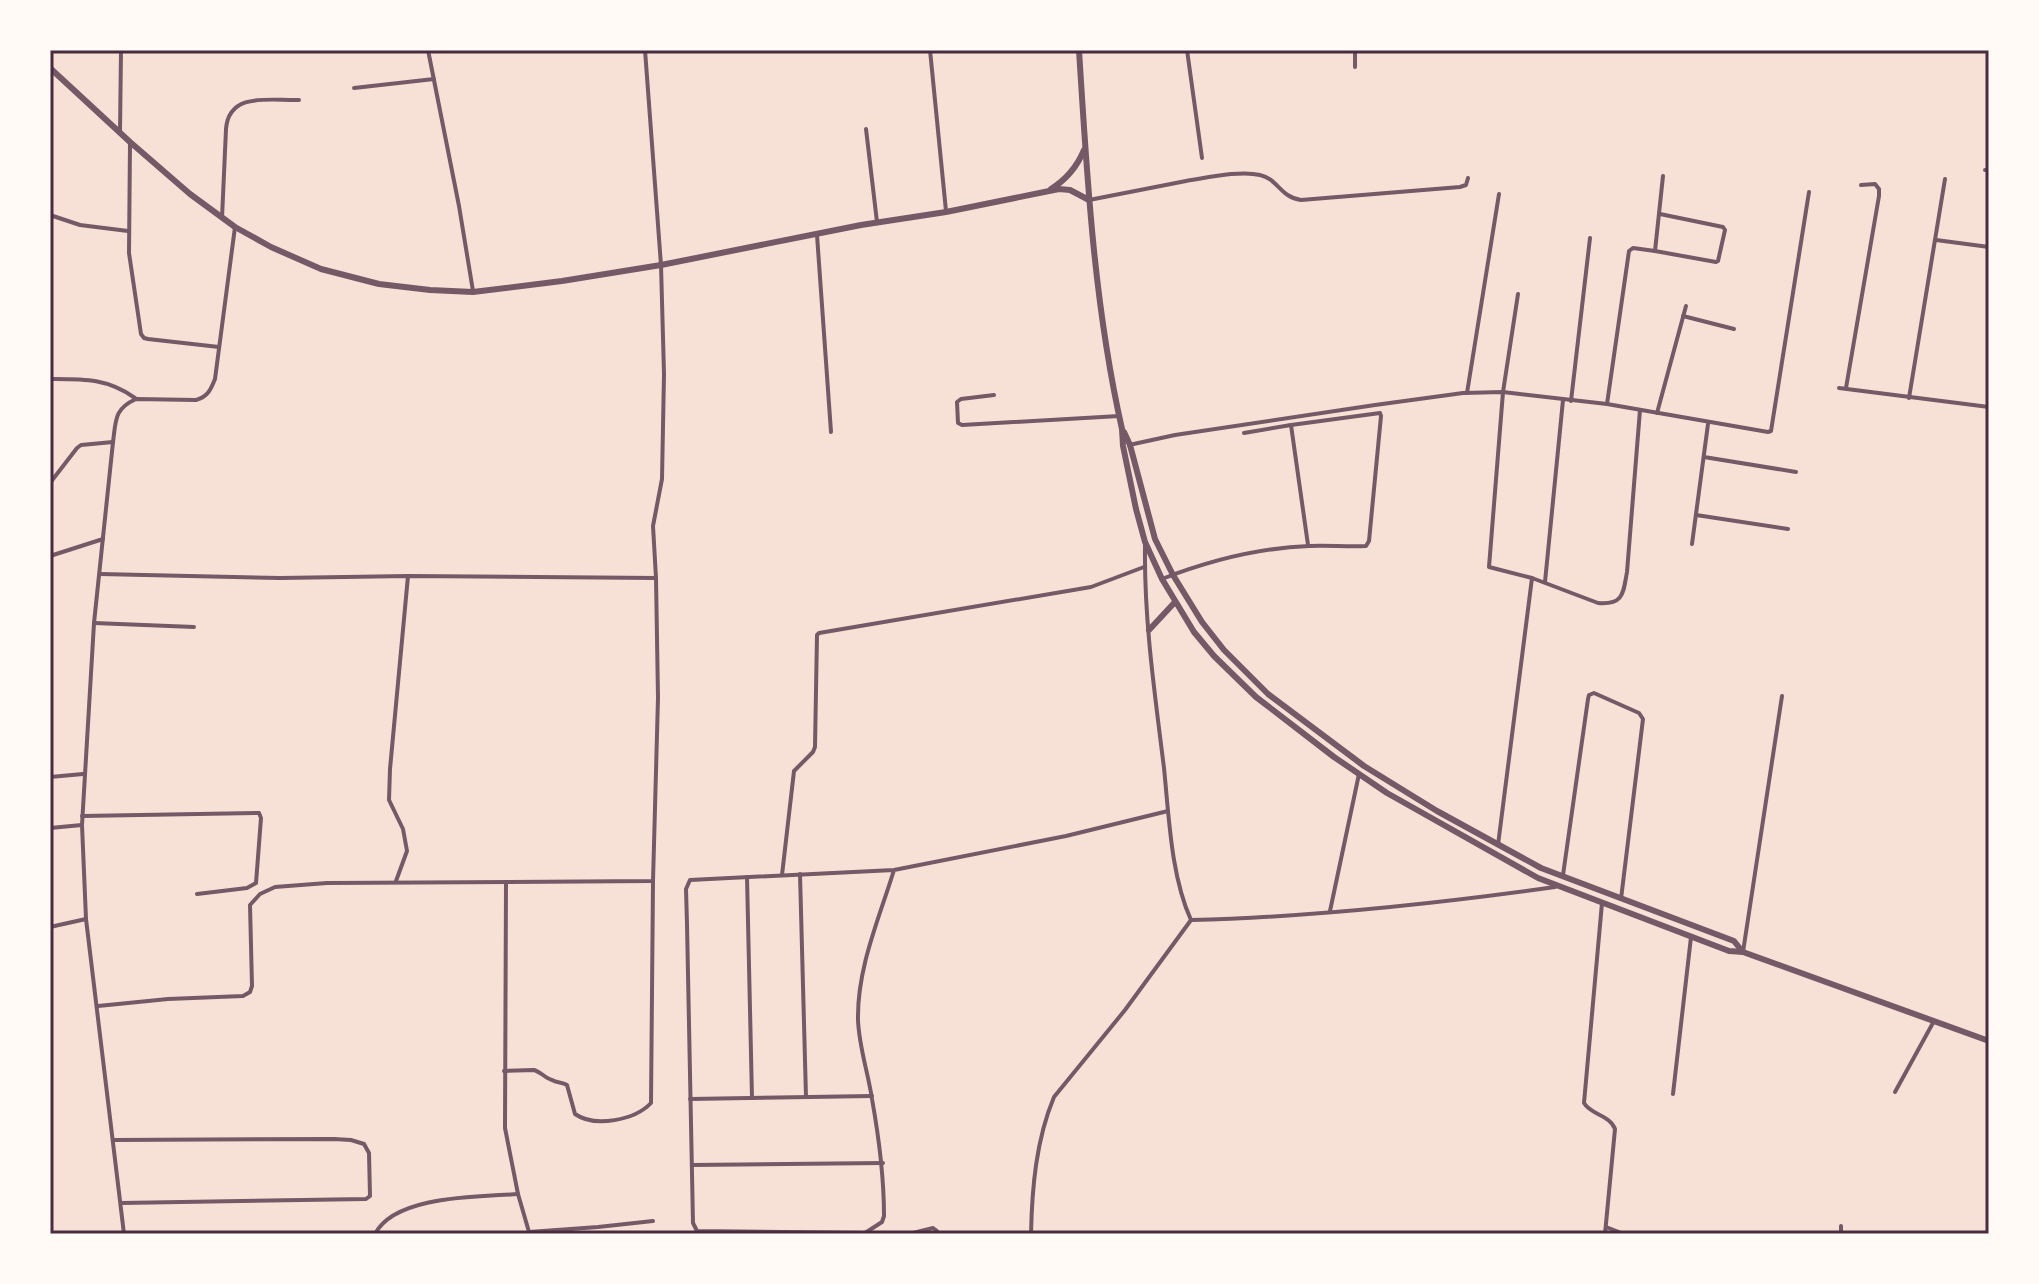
<svg xmlns="http://www.w3.org/2000/svg" width="2039" height="1284" font-family="'Noto Sans',sans-serif">
  <style>
    .lines { fill: none; stroke-linecap: round; stroke-linejoin: round }
    .minor { stroke: #755966; stroke-width: 4 }
    .tertiary { stroke: #755966; stroke-width: 6 }
    .neatline { fill: none; stroke: #4a2c40; stroke-width: 3 }
  </style>
  <rect width="100%" height="100%" fill="#f7e1d7"/>
  <g class="lines">
    <g class="minor">
      <path d="M428,50L459,206L473,291"/>
      <path d="M930,50L946,211"/>
      <path d="M1187,50L1202,158"/>
      <path d="M1355,67V50"/>
      <path d="M354,88L434,79"/>
      <path d="M866,129L877,222"/>
      <path d="M120,132L121,50"/>
      <path d="M130,143L129,253L141,334L144,338L148,339L219,347"/>
      <path d="M1985,170H1989"/>
      <path d="M1089,200C1121,194 1154,187 1186,181C1206,178 1240,170 1260,175C1278,179 1280,197 1301,200L1460,187L1466,185L1468,178"/>
      <path d="M50,215L80,225L128,231"/>
      <path d="M222,218L226,129C229,91 271,101 299,100"/>
      <path d="M817,235L831,432"/>
      <path d="M1936,240L1989,247"/>
      <path d="M1655,251L1716,262L1718,261L1725,230L1723,227L1660,214"/>
      <path d="M1518,294L1503,392L1489,567L1532,578L1598,603C1624,605 1623,593 1627,572L1640,410"/>
      <path d="M1683,316L1734,329"/>
      <path d="M50,379C83,379 107,378 135,398"/>
      <path d="M1839,388L1989,407"/>
      <path d="M1846,388L1879,196V189L1875,184L1861,185"/>
      <path d="M1467,393L1499,194"/>
      <path d="M994,395L961,399L957,402L958,423L962,425L1119,416"/>
      <path d="M1909,398L1945,179"/>
      <path d="M1571,401L1590,238"/>
      <path d="M1607,404L1629,251L1633,248L1655,251L1663,176"/>
      <path d="M1657,413L1686,306"/>
      <path d="M1244,433L1291,425"/>
      <path d="M1129,445L1175,435L1375,405L1463,393L1503,392L1607,404L1768,432L1771,431L1809,192"/>
      <path d="M1704,457L1796,472"/>
      <path d="M50,483L77,448L81,445L113,442"/>
      <path d="M1696,515L1788,529"/>
      <path d="M1692,544L1708,424"/>
      <path d="M1145,546C1144,621 1155,695 1164,768C1169,817 1171,876 1191,920"/>
      <path d="M50,556L103,539"/>
      <path d="M100,574L280,578L408,576L656,578"/>
      <path d="M1162,579C1208,561 1259,548 1309,546C1328,545 1347,547 1366,546L1369,541L1381,416L1380,413L1291,425L1308,545"/>
      <path d="M1545,582L1563,400"/>
      <path d="M94,623L194,627"/>
      <path d="M50,777L83,774"/>
      <path d="M82,816L259,813L261,818L256,883L247,888L197,894"/>
      <path d="M50,828L82,825"/>
      <path d="M1498,845L1532,578"/>
      <path d="M894,870C879,919 857,968 858,1020C859,1047 868,1072 872,1099C879,1138 884,1176 884,1216L882,1222L865,1233L697,1231L693,1223L687,924L686,889L690,880L894,870L1066,836L1168,811"/>
      <path d="M800,874L806,1097"/>
      <path d="M782,875L794,771L813,752L815,747L817,635L819,633L1091,587L1144,567"/>
      <path d="M1563,875L1588,699L1589,695L1594,693L1639,713L1643,719L1621,899"/>
      <path d="M747,877L752,1098"/>
      <path d="M396,881L407,851L403,829L389,800L390,769L408,576"/>
      <path d="M506,883L505,1128L518,1194L529,1232L598,1227L653,1221"/>
      <path d="M1602,903L1584,1103C1591,1115 1610,1115 1615,1129L1605,1234"/>
      <path d="M1330,911L1359,774"/>
      <path d="M1191,920C1312,917 1434,904 1555,887"/>
      <path d="M50,927L86,919"/>
      <path d="M1743,952L1782,696"/>
      <path d="M98,1006L168,999L243,996L250,992L252,986L250,905L260,894L275,887L327,883L653,881L658,698L656,578L653,526L662,479L664,374L661,265L645,50"/>
      <path d="M504,1071L534,1070C541,1072 545,1078 552,1080C557,1083 562,1082 567,1085L575,1114C595,1128 635,1120 651,1103L653,881"/>
      <path d="M1895,1092L1934,1021"/>
      <path d="M1673,1094L1691,937"/>
      <path d="M690,1099L872,1096"/>
      <path d="M113,1140L334,1139L351,1140L364,1144L369,1153L370,1196L366,1199L121,1203"/>
      <path d="M692,1165L883,1163"/>
      <path d="M1841,1226V1234"/>
      <path d="M1606,1227L1624,1234"/>
      <path d="M124,1234L86,919L82,825L94,623L113,442C116,420 114,409 136,399L196,400C208,397 211,389 215,379L235,227"/>
      <path d="M375,1234C395,1195 479,1197 518,1194"/>
      <path d="M909,1234L933,1228L937,1231L938,1234"/>
      <path d="M1031,1234C1032,1188 1036,1140 1054,1097L1125,1010L1191,920"/>
    </g>
    <g class="tertiary">
      <path d="M1079,50C1087,177 1094,305 1122,429L1123,446L1136,509L1145,542L1162,579L1194,632L1214,656L1256,697L1334,757L1387,793L1538,878L1729,951L1743,952L1989,1041"/>
      <path d="M50,68L130,142L190,194L235,227L271,247L321,269L379,284L430,290L473,292L562,281L661,265L861,225L946,212L1059,189L1070,190L1089,200"/>
      <path d="M1051,189C1067,179 1077,167 1084,150"/>
      <path d="M1124,432L1130,445L1155,539L1173,575L1202,622L1224,650L1268,694L1364,766L1437,811L1541,868L1734,941L1742,951"/>
      <path d="M1149,630L1175,602"/>
    </g>
  </g>
  <rect width="2039" height="1284" fill="none" stroke="#fffaf5" stroke-width="104"/>
  <rect x="52" y="52" width="1935" height="1180" class="neatline"/>
</svg>
